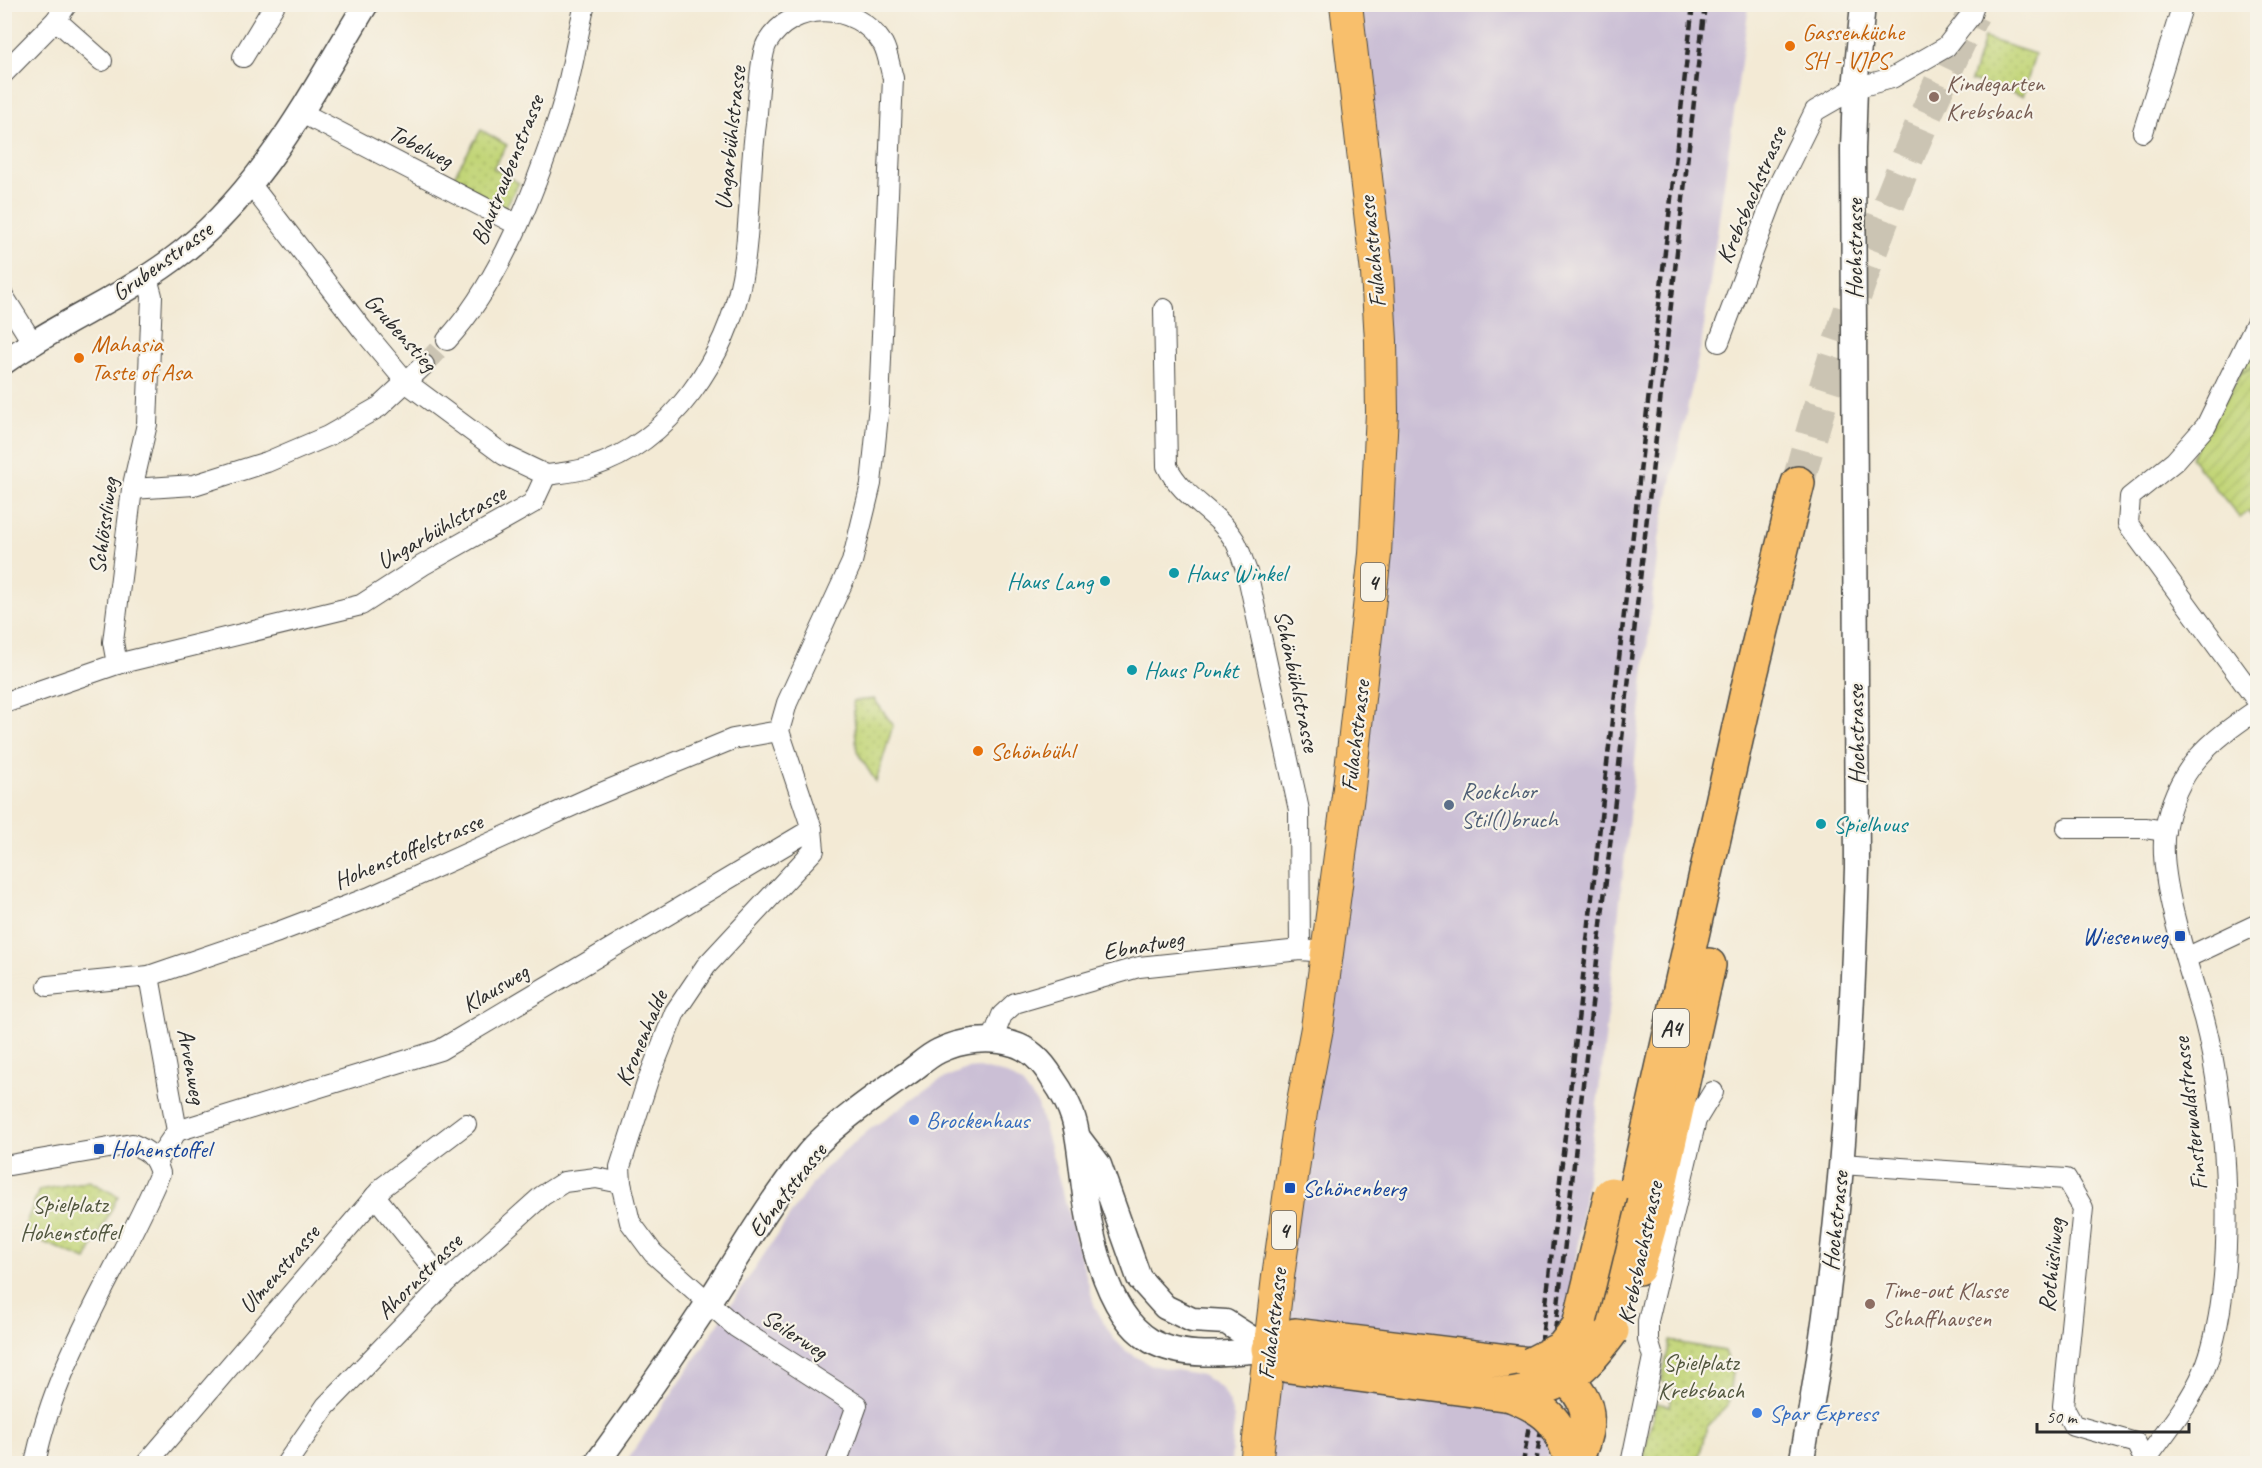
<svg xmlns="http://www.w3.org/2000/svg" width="2262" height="1468" font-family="Caveat,sans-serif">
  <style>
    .industrial { fill: #cbbfd5 }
    .park { fill: url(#park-dots); stroke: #768052; stroke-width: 1.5 }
    .garden { fill: url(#garden-furrows); stroke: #768052; stroke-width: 1.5 }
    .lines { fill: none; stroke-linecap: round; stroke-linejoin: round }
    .minor-tunnel { stroke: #cbc4b3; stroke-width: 20; stroke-dasharray: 20 10; stroke-linecap: butt }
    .trunk-tunnel { stroke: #cbc4b3; stroke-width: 33; stroke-dasharray: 33 16; stroke-linecap: butt }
    .minor-casing { stroke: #494844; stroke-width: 22 }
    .tertiary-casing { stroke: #494844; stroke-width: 27 }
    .primary-casing { stroke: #494844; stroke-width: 34 }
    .trunk-casing { stroke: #494844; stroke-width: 36 }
    .minor { stroke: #fff; stroke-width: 20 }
    .tertiary { stroke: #fff; stroke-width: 24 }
    .primary { stroke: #f8bf6c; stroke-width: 32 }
    .trunk { stroke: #f8bf6c; stroke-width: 33 }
    .rail { stroke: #2b2b2b; stroke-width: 4.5; stroke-dasharray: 9 4.5; stroke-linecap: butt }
    .trunk-bridge-casing { stroke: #494844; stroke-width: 36; stroke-linecap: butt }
    .trunk-bridge { stroke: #f8bf6c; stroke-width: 33 }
    .food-dot { fill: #e8710a; stroke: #f7f3e8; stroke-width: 2 }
    .education-dot { fill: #8d6e63; stroke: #f7f3e8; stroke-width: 2 }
    .culture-dot { fill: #0f9aa8; stroke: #f7f3e8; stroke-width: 2 }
    .service-dot { fill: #5c6f8a; stroke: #f7f3e8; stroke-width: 2 }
    .transit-dot { fill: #1a4fb4; stroke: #f7f3e8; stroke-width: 2 }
    .shop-dot { fill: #3f7fe0; stroke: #f7f3e8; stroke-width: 2 }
    .labels { text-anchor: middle; stroke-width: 4.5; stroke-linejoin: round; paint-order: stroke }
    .shield { fill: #f7f3e8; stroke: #686764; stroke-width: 1.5 }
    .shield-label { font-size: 22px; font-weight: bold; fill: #2b2b2b }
    .food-label { font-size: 24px; fill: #c56008; stroke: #f7f3e8; text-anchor: start }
    .education-label { font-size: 24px; fill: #785e54; stroke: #f7f3e8; text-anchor: start }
    .street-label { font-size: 24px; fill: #2b2b2b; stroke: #f7f3e8 }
    .culture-label { font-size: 24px; fill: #0d838f; stroke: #f7f3e8; text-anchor: start }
    .service-label { font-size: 24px; fill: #4e5e75; stroke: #f7f3e8; text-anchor: start }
    .transit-label { font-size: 24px; fill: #164399; stroke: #f7f3e8; text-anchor: start }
    .shop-label { font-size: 24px; fill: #366cbe; stroke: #f7f3e8; text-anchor: start }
    .park-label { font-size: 24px; fill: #51563e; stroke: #f7f3e8 }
  </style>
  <defs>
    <pattern id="park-dots" width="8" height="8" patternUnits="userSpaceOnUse" patternTransform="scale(1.5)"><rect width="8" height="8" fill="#c2d578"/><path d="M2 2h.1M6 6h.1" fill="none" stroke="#a7b768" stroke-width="1.8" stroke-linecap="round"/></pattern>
    <pattern id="garden-furrows" width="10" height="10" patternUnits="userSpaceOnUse" patternTransform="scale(1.5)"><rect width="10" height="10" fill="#c2d578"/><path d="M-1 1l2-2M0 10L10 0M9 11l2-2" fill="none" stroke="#a7b768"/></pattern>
  </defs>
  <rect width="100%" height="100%" fill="#f7f3e8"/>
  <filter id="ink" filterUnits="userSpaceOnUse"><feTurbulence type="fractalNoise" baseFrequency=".0167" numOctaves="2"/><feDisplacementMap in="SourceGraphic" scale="12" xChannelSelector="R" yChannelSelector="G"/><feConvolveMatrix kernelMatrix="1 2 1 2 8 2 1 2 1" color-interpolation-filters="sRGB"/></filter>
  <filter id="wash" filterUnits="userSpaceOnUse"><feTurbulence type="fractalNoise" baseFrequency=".008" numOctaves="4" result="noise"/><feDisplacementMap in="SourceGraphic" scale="24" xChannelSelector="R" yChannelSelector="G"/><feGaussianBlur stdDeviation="1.35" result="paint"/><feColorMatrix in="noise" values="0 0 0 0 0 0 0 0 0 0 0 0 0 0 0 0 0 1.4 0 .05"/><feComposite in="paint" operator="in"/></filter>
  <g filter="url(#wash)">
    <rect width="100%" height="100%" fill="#f3ead5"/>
    <g class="industrial">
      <path d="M1346,5H1749L1702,340L1659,538L1602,1068L1548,1463L1256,1464L1380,485Z"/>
      <path d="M978,1068L1002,1073L1013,1078L1023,1085L1038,1105L1095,1307L1113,1338L1125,1350L1150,1365L1202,1375L1221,1388L1227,1397L1234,1418L1231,1463L625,1464L803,1196L824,1169L869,1130L936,1082L966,1069Z"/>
    </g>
    <g class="park">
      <path d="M1984,38L2035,54L2023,96L1971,81Z"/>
      <path d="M481,130L507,145L493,168L519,183L504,210L452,179Z"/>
      <path d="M2257,335V364L2239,374Z"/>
      <path d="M874,699L893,725L876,782L857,752L853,701Z"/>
      <path d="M89,1181L118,1196L86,1260L22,1233L39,1190Z"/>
      <path d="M1670,1341L1724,1351L1732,1372L1728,1405L1707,1427L1697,1463H1642L1656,1403L1670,1406L1674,1385L1661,1382Z"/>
    </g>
    <path class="garden" d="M2257,364V524L2249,511L2240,518L2191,458L2240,374Z"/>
  </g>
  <g filter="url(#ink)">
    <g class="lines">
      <path class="minor-tunnel" d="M424,365L447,340"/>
      <path class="trunk-tunnel" d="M1798,483C1841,322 1898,164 1973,14"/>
      <defs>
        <g id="minor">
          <path d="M56,20L102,61"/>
          <path d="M243,57L275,4"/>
          <path d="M4,73L56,20L67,4"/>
          <path d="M300,112L518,225"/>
          <path d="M2143,132L2183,4"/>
          <path d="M251,185L362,329L407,383L504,455L546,475"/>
          <path d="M4,297L34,345"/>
          <path d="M1164,309L1167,466C1183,499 1217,511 1235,541C1240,550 1243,562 1247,572L1299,810L1300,950"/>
          <path d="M2258,319L2206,426L2175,461L2130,497L2128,524L2258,702"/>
          <path d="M447,340C500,282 535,191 559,116C571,81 576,41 585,4"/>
          <path d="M1719,342L1777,188L1815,111L1855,88L1892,78L1946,47L1971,15L1974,4"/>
          <path d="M546,475C561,473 577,472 591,467C671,442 728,356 742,277C751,227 749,174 756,124C758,106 760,55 767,43C793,0 855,1 883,44C888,53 890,68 893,78L879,405L871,484L852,562L787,703L779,731L812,829L814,850L706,966L675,1012L648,1080L620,1167L621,1183L630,1222L653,1253L736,1327L857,1405L836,1464"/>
          <path d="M132,489L194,485L267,462L328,436L379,407L424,365"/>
          <path d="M117,664L361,605L423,565L533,503L546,475"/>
          <path d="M4,703L117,664L113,642L132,489L147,424L152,296L147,278"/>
          <path d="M2067,828H2145L2165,831"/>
          <path d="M2186,958L2258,924"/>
          <path d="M149,976L177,1131L157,1160"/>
          <path d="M48,986L149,976L278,932L370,897L594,796L733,739L779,731"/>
          <path d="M992,1040L1002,1015L1015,1003L1139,967L1300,950L1313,951"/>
          <path d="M177,1131L440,1050L812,829"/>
          <path d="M1841,1164L2066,1179L2083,1208L2063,1406L2073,1425L2136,1443L2145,1461"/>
          <path d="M4,1166L132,1144C149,1151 155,1156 160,1173C119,1270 55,1359 35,1464"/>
          <path d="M375,1196L445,1283"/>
          <path d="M146,1464L383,1187L466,1124"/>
          <path d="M286,1464L326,1406L445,1283L542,1196L564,1182L596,1178L621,1183"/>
          <path d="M1631,1464L1653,1357L1648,1340V1321L1696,1120L1713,1092"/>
          <path d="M2143,1464C2163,1435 2189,1405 2203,1373C2240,1286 2228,1109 2204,1019C2190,971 2157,878 2165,830C2176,768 2209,742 2258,709"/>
        </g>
        <g id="tertiary">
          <path d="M4,362C57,324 119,299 172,260C260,196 310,96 366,4"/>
          <path d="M1080,1140L1099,1165L1139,1278L1165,1307L1192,1320L1226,1322L1268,1349"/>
          <path d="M596,1464C635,1411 672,1357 708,1303C740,1253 770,1201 807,1155C830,1127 878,1094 908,1073C918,1066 928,1056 939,1051C961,1040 990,1037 1013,1044C1031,1049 1044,1064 1053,1079C1077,1113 1077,1131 1082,1170C1087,1221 1103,1313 1151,1341C1185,1360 1232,1353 1268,1349"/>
          <path d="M1801,1464C1839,1267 1851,1067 1857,868L1853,149L1855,88L1863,4"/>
        </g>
        <path id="primary" d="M1256,1464L1278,1277L1301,1112L1317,1028L1349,788L1375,554L1382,412L1381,341L1377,273L1346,4"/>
        <g id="trunk">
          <path d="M1638,1268L1654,1211L1709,965"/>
          <path d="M1603,1331L1748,687L1798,483"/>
          <path d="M1511,1395L1289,1366L1268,1349L1295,1335L1531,1364"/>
        </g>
      </defs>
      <use href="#minor" class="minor-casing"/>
      <use href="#tertiary" class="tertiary-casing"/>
      <use href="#primary" class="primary-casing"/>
      <use href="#trunk" class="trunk-casing"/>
      <use href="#minor" class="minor"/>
      <use href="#tertiary" class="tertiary"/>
      <use href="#primary" class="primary"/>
      <use href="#trunk" class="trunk"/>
      <g class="rail">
        <path d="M1523,1464L1542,1339L1693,4"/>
        <path d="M1536,1464L1555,1332L1705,4"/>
      </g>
      <defs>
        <g id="trunk-bridge">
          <path d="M1531,1364L1562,1348L1579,1326L1611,1194"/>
          <path d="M1531,1364C1559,1368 1590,1392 1587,1423C1586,1438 1580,1450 1574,1464"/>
          <path d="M1511,1395C1564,1386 1581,1373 1612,1331"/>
          <path d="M1511,1395C1554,1413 1557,1421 1573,1464"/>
        </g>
      </defs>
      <use href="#trunk-bridge" class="trunk-bridge-casing"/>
      <use href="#trunk-bridge" class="trunk-bridge"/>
    </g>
  </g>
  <g class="food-dot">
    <circle cx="1790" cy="46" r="6"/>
    <circle cx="79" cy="358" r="6"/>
    <circle cx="978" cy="751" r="6"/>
  </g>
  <g class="education-dot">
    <circle cx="1934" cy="97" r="6"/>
    <circle cx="1870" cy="1304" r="6"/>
  </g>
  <g class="culture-dot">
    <circle cx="1174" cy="573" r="6"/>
    <circle cx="1105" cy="581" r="6"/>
    <circle cx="1132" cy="670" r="6"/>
    <circle cx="1821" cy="824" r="6"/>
  </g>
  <circle class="service-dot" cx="1449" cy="805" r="6"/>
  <g class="transit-dot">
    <rect x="2174" y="930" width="12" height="12" rx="3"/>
    <rect x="93" y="1143" width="12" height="12" rx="3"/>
    <rect x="1284" y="1182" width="12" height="12" rx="3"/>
  </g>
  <g class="shop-dot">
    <circle cx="914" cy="1120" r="6"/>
    <circle cx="1757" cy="1413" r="6"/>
  </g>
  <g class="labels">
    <g class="shield">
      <rect x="1361" y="563" width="24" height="38" rx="4.5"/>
      <rect x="1653" y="1009" width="36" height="38" rx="4.5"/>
      <rect x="1272" y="1211" width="24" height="38" rx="4.5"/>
    </g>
    <g class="shield-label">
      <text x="1373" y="590">4</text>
      <text x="1671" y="1036">A4</text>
      <text x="1284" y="1238">4</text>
    </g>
    <g class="food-label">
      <text x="1802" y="40">Gassenküche<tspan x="1802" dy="28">SH - VJPS</tspan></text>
      <text x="91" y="352">Mahasia<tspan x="91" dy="28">Taste of Asa</tspan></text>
      <text x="990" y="759">Schönbühl</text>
    </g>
    <g class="education-label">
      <text x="1946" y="91">Kindegarten<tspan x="1946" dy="28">Krebsbach</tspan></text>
      <text x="1882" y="1298">Time-out Klasse<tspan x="1882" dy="28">Schaffhausen</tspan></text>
    </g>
    <g class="street-label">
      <text transform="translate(730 138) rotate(-84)" y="8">Ungarbühlstrasse</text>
      <text transform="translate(421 146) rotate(27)" y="8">Tobelweg</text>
      <text transform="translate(507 170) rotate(-68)" y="8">Blautraubenstrasse</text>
      <text transform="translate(1751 195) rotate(-67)" y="8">Krebsbachstrasse</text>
      <text transform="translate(1854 249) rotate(-90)" y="8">Hochstrasse</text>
      <text transform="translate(1372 252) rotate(-96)" y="8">Fulachstrasse</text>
      <text transform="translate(162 261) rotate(-36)" y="8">Grubenstrasse</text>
      <text transform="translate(401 332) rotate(48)" y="8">Grubenstieg</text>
      <text transform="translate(103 526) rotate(-82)" y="8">Schlössliweg</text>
      <text transform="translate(441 527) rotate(-30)" y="8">Ungarbühlstrasse</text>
      <text transform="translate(1297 681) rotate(78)" y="8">Schönbühlstrasse</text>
      <text transform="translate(1856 735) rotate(-91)" y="8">Hochstrasse</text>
      <text transform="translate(1355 736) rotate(-83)" y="8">Fulachstrasse</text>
      <text transform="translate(408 851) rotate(-23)" y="8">Hohenstoffelstrasse</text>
      <text transform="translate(1143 945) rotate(-10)" y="8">Ebnatweg</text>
      <text transform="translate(495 988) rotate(-31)" y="8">Klausweg</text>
      <text transform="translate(641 1038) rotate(-67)" y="8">Kronenhalde</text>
      <text transform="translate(192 1066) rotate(80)" y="8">Arvenweg</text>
      <text transform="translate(2190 1114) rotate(-97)" y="8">Finsterwaldstrasse</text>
      <text transform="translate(787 1190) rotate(-52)" y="8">Ebnatstrasse</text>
      <text transform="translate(1835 1221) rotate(-84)" y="8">Hochstrasse</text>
      <text transform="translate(1640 1253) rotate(-78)" y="8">Krebsbachstrasse</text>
      <text transform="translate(2051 1265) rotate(-84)" y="8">Rothüsliweg</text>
      <text transform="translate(279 1269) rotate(-49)" y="8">Ulmenstrasse</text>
      <text transform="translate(419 1276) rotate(-45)" y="8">Ahornstrasse</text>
      <text transform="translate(1272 1324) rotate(-83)" y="8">Fulachstrasse</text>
      <text transform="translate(795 1334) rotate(33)" y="8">Seilerweg</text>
    </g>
    <g class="culture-label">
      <text x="1186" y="581">Haus Winkel</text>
      <text x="1093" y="589" text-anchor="end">Haus Lang</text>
      <text x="1144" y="678">Haus Punkt</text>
      <text x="1833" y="832">Spielhuus</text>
    </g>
    <g class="service-label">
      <text x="1461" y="799">Rockchor<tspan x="1461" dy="28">Stil(l)bruch</tspan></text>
    </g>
    <g class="transit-label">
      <text x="2168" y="944" text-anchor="end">Wiesenweg</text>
      <text x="111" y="1157">Hohenstoffel</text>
      <text x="1302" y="1196">Schönenberg</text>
    </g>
    <g class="shop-label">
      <text x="926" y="1128">Brockenhaus</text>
      <text x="1769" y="1421">Spar Express</text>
    </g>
    <g class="park-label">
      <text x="70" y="1212">Spielplatz<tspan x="70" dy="28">Hohenstoffel</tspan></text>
      <text x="1701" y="1370">Spielplatz<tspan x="1701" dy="28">Krebsbach</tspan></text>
    </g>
  </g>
  <rect width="2262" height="1468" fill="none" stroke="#f7f3e8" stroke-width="24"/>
  <path d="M2037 1423v9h152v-9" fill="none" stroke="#2b2b2b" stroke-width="3"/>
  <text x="2046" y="1423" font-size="18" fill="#2b2b2b" stroke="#f7f3e8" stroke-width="4.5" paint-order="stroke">50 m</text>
</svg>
